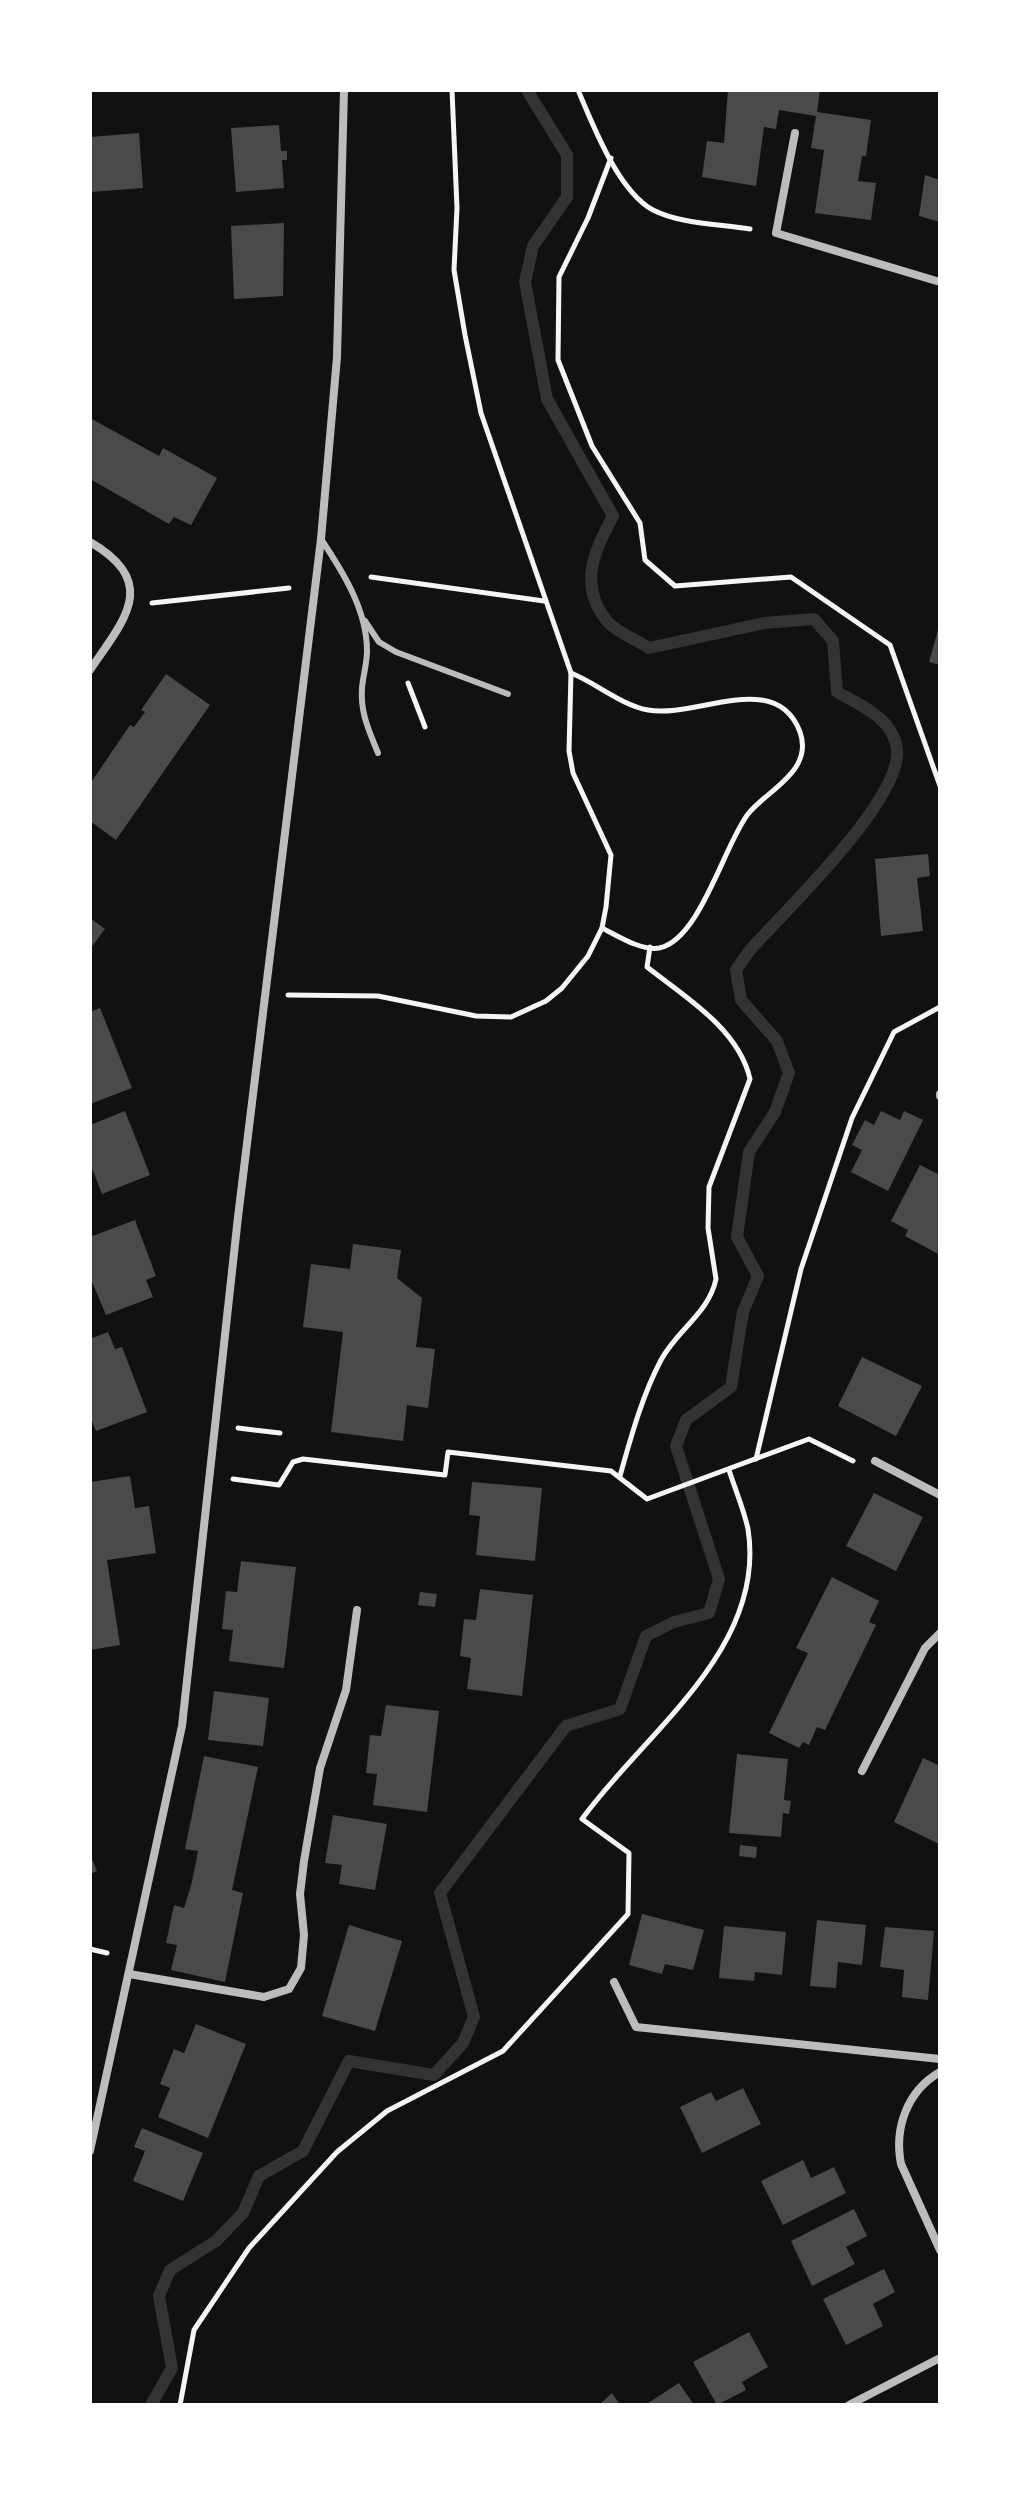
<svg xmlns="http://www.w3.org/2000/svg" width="1030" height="2495" font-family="Lato,sans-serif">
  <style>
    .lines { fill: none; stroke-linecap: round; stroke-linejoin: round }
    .stream { stroke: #333; stroke-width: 12 }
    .building { fill: #4a4a4a }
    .path { stroke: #f5f5f5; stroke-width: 5 }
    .service { stroke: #bcbcbc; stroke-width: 6 }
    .minor { stroke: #bcbcbc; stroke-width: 8 }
  </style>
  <rect width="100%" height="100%" fill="#111"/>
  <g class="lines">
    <path class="stream" d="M151,2405L172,2368L159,2296L170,2270L216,2241L243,2213L259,2176L303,2151L349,2061L434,2075L463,2043L474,2017L440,1893L566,1726L620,1709L646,1636L674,1622L709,1613L719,1579L676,1446L686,1420L731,1387L743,1312L758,1276L737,1237L749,1152L775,1112L789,1073L777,1041L741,1000L736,970L750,950C784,912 903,799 897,749C893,718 860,705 837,692L833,641L814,619L764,623L649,648C637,640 616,632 607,621C578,585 594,552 613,516L547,399L525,282L533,246L567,197V155L527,90"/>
  </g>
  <g class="building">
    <path d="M728,90H820L817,112L871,120L866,156H862L858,181L876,183L871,220L815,213L824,150L811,148L816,116L779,110L776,129L764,127L756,186L702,177L707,141L724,143Z"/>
    <path d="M279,125L281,151H287V160H282L284,188L236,192L231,128Z"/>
    <path d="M139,133L143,188L90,192V137Z"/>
    <path d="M925,175L940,180V222L919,216Z"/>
    <path d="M284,223L283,296L234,299L231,226Z"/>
    <path d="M90,418L159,456L163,448L217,478L191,525L174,517L169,524L90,479Z"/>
    <path d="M939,626H940V665L929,662Z"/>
    <path d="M166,674L210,705L116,840L90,821V784L130,725L134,727L145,712L141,710Z"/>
    <path d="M928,854L930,876L917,878L923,931L881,936L875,859Z"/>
    <path d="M90,918L105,929L90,949Z"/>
    <path d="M100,1008L132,1088L90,1104V1012Z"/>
    <path d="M125,1111L150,1175L102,1194L90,1163V1125Z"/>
    <path d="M881,1111L900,1120L904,1111L923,1120L888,1191L851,1172L862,1150L852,1145L865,1120L874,1125Z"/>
    <path d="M920,1165L940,1175V1255L905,1236L908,1230L891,1221Z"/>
    <path d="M135,1220L156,1276L146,1280L153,1297L106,1315L90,1277V1237Z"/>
    <path d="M353,1244L401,1250L397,1278L422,1298L416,1347L435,1349L428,1408L407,1405L403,1441L331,1432L343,1332L303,1327L311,1264L350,1269Z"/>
    <path d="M108,1332L115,1349L122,1347L147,1412L96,1431L90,1416V1339Z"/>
    <path d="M862,1357L922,1386L896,1436L838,1406Z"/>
    <path d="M130,1476L135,1508L149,1506L156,1553L107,1560L120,1645L90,1650V1482Z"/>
    <path d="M472,1482L542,1488L535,1561L476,1555L480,1516L469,1515Z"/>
    <path d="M874,1493L923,1517L896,1571L846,1546Z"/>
    <path d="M241,1561L296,1567L284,1668L229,1661L233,1630L222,1629L226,1591L237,1592Z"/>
    <path d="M832,1577L879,1601L869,1622L876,1625L825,1730L817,1727L809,1745L803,1742L799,1748L769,1733L808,1653L796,1648Z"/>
    <path d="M480,1589L533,1595L522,1696L467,1689L471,1658L460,1656L464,1619L476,1620Z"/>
    <path d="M420,1592L437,1594L435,1607L418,1605Z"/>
    <path d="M214,1691L269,1698L263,1746L208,1740Z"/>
    <path d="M386,1705L439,1711L427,1812L373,1805L377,1774L366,1773L370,1735L381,1736Z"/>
    <path d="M737,1754L788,1759L784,1800L791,1801L789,1814L783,1813L781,1837L729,1833Z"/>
    <path d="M204,1756L258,1767L232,1890L243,1893L225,1982L171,1970L177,1945L166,1943L174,1905L184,1908L192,1882L198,1851L185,1849Z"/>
    <path d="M923,1758L940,1766L939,1844L894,1822Z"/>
    <path d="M333,1815L387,1824L375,1890L339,1884L342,1865L325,1863Z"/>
    <path d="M740,1845L757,1847L756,1858L739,1856Z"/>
    <path d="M90,1854L97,1871L90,1874Z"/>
    <path d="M642,1914L704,1930L693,1970L665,1964L662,1974L629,1965Z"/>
    <path d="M817,1920L866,1925L862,1965L838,1962L836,1988L810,1986Z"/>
    <path d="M349,1925L402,1941L375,2031L322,2016Z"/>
    <path d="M724,1926L786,1932L782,1975L755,1972L754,1981L719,1978Z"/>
    <path d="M885,1927L934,1931L928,2000L902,1997L904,1970L880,1967Z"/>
    <path d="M196,2024L246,2044L208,2138L158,2117L170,2088L160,2084L174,2049L184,2053Z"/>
    <path d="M743,2088L761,2124L702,2153L680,2107L711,2092L716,2101Z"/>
    <path d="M142,2128L203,2153L183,2201L133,2181L145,2151L134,2147Z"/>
    <path d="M803,2160L811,2178L834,2167L846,2193L783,2225L761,2181Z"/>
    <path d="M854,2209L867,2236L846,2247L855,2264L812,2286L791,2241Z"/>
    <path d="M884,2269L895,2292L873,2304L883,2326L846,2345L823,2299Z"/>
    <path d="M749,2332L768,2367L742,2382L746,2390L717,2405L693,2362Z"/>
    <path d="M679,2383L694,2405H645Z"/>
    <path d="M612,2393L620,2405H599Z"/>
  </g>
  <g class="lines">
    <g class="path">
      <path d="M578,90C593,125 618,191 653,210C680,224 720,224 750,229"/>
      <path d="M611,158L588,218L559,277L558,360L592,446L640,523L645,560L675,586L791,577L890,645L940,786"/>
      <path d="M371,577L544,601"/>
      <path d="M152,603L289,588"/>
      <path d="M571,673C596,683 621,705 648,710C696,719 776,668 800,732C814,771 767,790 748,814C724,845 700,940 659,948C641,951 618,936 602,928"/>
      <path d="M408,683L425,727"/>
      <path d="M288,995L378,996L476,1016L511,1017L546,1001L562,988L588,956L602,928L606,907L611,855L573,773L569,751L571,673L481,413L465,335L454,270L457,208L452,90"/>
      <path d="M238,1428L280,1433"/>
      <path d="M756,1459L801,1269L852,1118L894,1032L940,1007"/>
      <path d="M620,1476C631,1437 642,1396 661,1360C677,1330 709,1313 716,1279L708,1228L709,1187L750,1079C739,1029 684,996 647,967L650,947"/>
      <path d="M233,1479L279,1485L293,1462L303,1459L445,1475L448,1452L611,1471L647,1499L809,1439L853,1461"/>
      <path d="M90,1949L107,1953"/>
      <path d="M180,2405L194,2330L249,2248L337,2152L387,2111L503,2051L628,1914L629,1853L582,1819C644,1733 767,1649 748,1529C744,1510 735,1489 729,1470"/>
    </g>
    <g class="service">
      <path d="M321,539C343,572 367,610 367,651C367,663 363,676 362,688C360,712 369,731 378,753"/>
      <path d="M365,621L379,642L396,652L508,694"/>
    </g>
    <g class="minor">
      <path d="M795,133L776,233L940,282"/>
      <path d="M90,542C161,583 123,621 90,670"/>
      <path d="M940,1094V1096"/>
      <path d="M875,1461L940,1495"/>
      <path d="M862,1771L925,1648L940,1633"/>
      <path d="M129,1974L264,1997L289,1989L301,1968L304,1935L300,1894L304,1861L320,1768L346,1690L357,1610"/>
      <path d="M614,1982L636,2027L940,2059"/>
      <path d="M940,2072C907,2091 894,2128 901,2164L940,2250"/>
      <path d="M90,2151L182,1726L238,1217L321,539L337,357L344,90"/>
      <path d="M849,2405L940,2358"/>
    </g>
  </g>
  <rect width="1030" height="2495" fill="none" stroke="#ffffff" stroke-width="184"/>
</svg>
